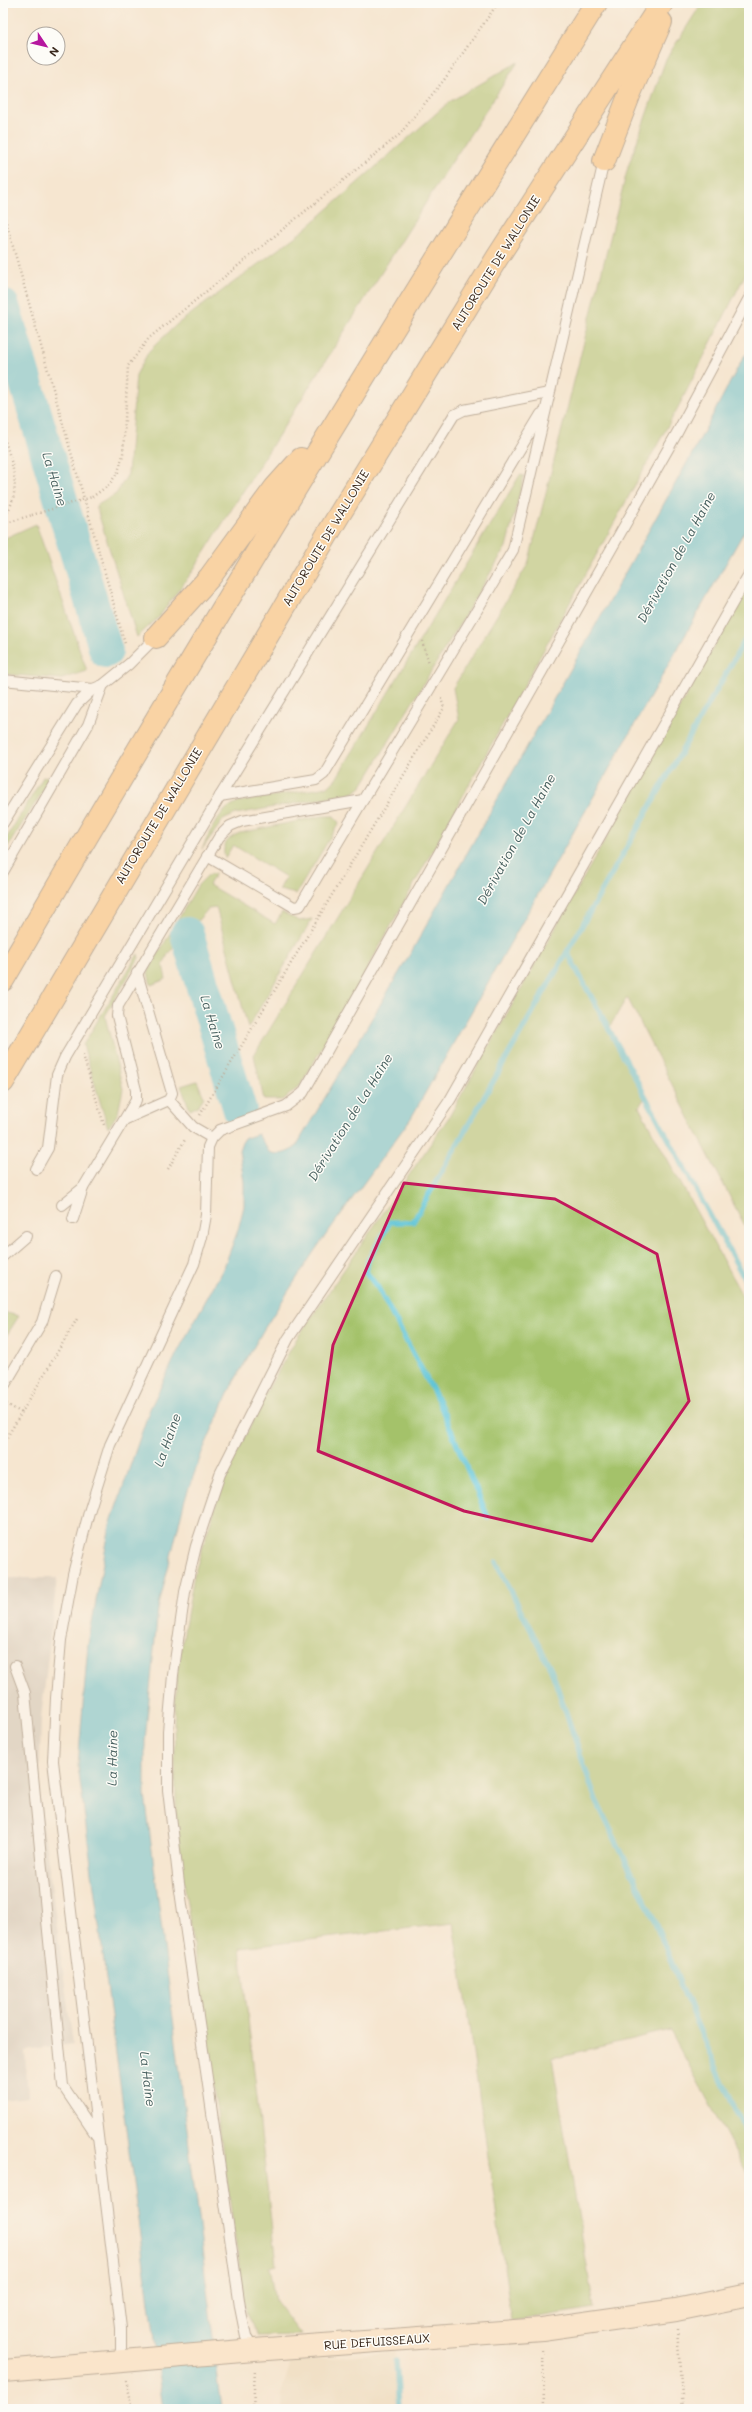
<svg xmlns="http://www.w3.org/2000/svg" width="752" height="2412" font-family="Mali,sans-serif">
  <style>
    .built { fill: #ead9ba }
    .industrial { fill: #cac3b8 }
    .green { fill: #a4c26a; stroke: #707644 }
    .water { fill: #5ac2d6; stroke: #4a767a }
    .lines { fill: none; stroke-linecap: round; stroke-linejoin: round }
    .stream { stroke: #5ac2d6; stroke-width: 5.5 }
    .river { stroke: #5ac2d6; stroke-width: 34 }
    .lane-casing { stroke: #7c6c5c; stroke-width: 12 }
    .secondary-casing { stroke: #7c6c5c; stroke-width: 24 }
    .highway-casing { stroke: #7c6c5c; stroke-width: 24 }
    .path { stroke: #7c6c5c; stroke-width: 2.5; stroke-dasharray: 1 3; stroke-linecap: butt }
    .lane { stroke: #fff; stroke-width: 10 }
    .secondary { stroke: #fee4c5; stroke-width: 22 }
    .highway { stroke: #fdbc6f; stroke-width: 22 }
    .path-bridge { stroke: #7c6c5c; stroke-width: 2.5; stroke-dasharray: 1 3; stroke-linecap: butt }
    .marked { fill: none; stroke: #c2185b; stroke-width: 3; stroke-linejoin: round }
    .labels { text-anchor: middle; stroke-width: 3; stroke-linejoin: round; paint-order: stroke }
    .street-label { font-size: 12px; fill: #3b2a1e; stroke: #fdfcf7 }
    .water-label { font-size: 13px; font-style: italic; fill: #465f5e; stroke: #fdfcf7 }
  </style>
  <rect width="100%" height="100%" fill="#fdfcf7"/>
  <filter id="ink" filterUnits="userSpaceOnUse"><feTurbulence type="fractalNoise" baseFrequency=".025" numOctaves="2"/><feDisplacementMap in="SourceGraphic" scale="8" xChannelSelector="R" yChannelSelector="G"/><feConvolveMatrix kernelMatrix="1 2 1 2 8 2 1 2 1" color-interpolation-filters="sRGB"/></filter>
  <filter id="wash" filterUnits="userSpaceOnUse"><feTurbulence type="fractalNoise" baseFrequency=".012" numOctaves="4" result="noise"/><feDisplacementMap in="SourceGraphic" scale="16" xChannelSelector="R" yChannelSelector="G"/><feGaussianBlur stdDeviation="0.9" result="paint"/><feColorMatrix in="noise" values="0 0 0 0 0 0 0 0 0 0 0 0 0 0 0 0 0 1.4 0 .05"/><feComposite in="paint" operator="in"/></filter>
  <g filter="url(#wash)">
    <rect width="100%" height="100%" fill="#f6e6d0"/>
    <path class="built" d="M395,2351L399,2409H282L283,2388L291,2362Z"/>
    <path class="industrial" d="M3,1578H57L41,1718L39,1796L73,2044L25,2051L28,2097L3,2100Z"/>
    <g class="green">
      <path d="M702,3H749L748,269L681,402L356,989L300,1086L283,1100H264L254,1055L459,719L453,688L528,564L628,167L666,59Z"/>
      <path d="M518,62L442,177L192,572L159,617L137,637L96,506L116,494L128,474L136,375L149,351L176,325L304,230L449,102Z"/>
      <path d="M520,475L524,476L506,547L362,786L353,793L236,814L223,820L202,849C211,831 218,810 238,802L321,788L329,786L336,779Z"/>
      <path d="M36,524L87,671L62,679L3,674V539Z"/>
      <path d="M749,584V1234L627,997L609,1028L645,1097L639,1107L749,1308V2177L670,2030L552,2058L594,2308L512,2321L454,1923L240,1948L276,2265L269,2267L275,2301L301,2335L258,2336L247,2316L244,2300L177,1834L174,1724L177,1672L194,1575L223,1482L268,1389L297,1338L449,1117Z"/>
      <path d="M48,776L50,780L3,854V844L43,777Z"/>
      <path d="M322,816H334L339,823L296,894L279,890L286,877L233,845L225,858C221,844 228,838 240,833Z"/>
      <path d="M216,873L209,885L275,924L282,912L299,921L312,919L248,1028L216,907L209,908L168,954L163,965L166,979L151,985L148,973L151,966L198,885L208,875Z"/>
      <path d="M138,954L139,958L105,1016L123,1089L118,1113L108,1128L83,1045Z"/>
      <path d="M197,1081L204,1097L198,1106L190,1110L181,1086Z"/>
      <path d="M3,1312L19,1316L3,1341Z"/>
    </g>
    <path class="water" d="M749,352V523L411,1118L315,1250L264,1329L231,1387L203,1450L185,1499L158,1609L145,1740V1795L222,2409H163L78,1766L88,1644L110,1525L149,1411L177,1353L224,1267L238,1230L244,1206V1182L239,1150L243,1139L258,1134L269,1152C279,1156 286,1153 295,1148L413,949L693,452L744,356Z"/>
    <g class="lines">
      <g class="stream">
        <path d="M749,633L567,952L749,1287"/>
        <path d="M488,1518L439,1402L378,1288L366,1272L368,1260L390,1222H413L567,952"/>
        <path d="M496,1562L551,1669L596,1800L653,1917L695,2020L749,2140"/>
        <path d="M396,2360L399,2409"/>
      </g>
      <g class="river">
        <path d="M3,306L106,651"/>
        <path d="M187,934L240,1110"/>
      </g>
    </g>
  </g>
  <g filter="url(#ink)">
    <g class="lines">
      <defs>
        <g id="lane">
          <path d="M3,680L93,689"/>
          <path d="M220,796L316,780L324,774L541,414"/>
          <path d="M3,823L77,704L93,689L103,685L129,664L156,637"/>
          <path d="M207,856L294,907L300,906L363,800"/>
          <path d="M3,872L88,725L103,685"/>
          <path d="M169,1100L193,1127L212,1138"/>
          <path d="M126,1119L169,1100L172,1093L137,973"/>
          <path d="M36,1169L48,1148L57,1075L65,1057L220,796L454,415L464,410L549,393"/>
          <path d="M62,1205L83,1188"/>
          <path d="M73,1219L83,1188L136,1100V1090L117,1016L118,1006L219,837L230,826L242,821L363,800L513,550L604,161"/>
          <path d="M3,1256L26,1236"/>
          <path d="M3,1388L42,1322L56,1276"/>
          <path d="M15,1666L25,1693L63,2086L96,2135"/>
          <path d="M254,2350L246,2337L240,2307L179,1884L168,1790V1731L173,1675L185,1592L196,1546L220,1474L288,1339L450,1100L749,574"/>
          <path d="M121,2361V2328L53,1761L56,1698L61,1640L73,1574L89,1512L110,1445L194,1264L202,1237L206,1215L208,1147L212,1138L220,1130L286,1106L303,1093L677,433L749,298"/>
        </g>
        <path id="secondary" d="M3,2371L254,2350L542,2329L676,2310L749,2295"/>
        <g id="highway">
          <path d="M604,161L630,93L661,22"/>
          <path d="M156,637L210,577L275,488L301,459"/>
          <path d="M3,980C194,650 394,326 596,3"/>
          <path d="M3,1082L339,515L497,258L662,3"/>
        </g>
      </defs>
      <use href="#lane" class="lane-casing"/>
      <use href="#secondary" class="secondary-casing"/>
      <use href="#highway" class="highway-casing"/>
      <g class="path">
        <path d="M3,211L125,644"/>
        <path d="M3,434C12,465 24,490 3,519"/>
        <path d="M92,497L109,485L118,472L123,455L128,366L149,338L399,135L444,80L498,3"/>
        <path d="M3,524L32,515"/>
        <path d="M422,641L429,663"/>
        <path d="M83,1055L104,1125"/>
        <path d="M200,1115L444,708L441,698"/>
        <path d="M168,1169L186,1138"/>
        <path d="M3,1402L22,1413"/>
        <path d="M3,1444L77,1319"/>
        <path d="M677,2330L683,2409"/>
        <path d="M543,2350L544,2409"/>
        <path d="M126,2380L133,2409"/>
        <path d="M253,2409L255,2370"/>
      </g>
      <use href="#lane" class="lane"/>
      <use href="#secondary" class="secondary"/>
      <use href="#highway" class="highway"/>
      <path class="path-bridge" d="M32,515L92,497"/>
    </g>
  </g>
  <path d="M0 0H752V2412H0ZM404,1183L555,1199L657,1254L689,1401L592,1541L464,1511L318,1451L333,1345Z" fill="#f6e6d0" fill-opacity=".55" fill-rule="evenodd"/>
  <path class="marked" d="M404,1183L555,1199L657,1254L689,1401L592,1541L464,1511L318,1451L333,1345Z"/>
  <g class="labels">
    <g class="street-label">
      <text transform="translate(496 263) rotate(-58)" y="4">AUTOROUTE DE WALLONIE</text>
      <text transform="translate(326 538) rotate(-59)" y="4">AUTOROUTE DE WALLONIE</text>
      <text transform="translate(159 816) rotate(-59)" y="4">AUTOROUTE DE WALLONIE</text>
      <text transform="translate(377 2342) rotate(-4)" y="4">RUE DEFUISSEAUX</text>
    </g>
    <g class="water-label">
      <text transform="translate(55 479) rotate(73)" y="5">La Haine</text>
      <text transform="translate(676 557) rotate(-61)" y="5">Dérivation de La Haine</text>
      <text transform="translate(516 839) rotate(-61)" y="5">Dérivation de La Haine</text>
      <text transform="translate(213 1022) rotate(73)" y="5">La Haine</text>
      <text transform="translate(350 1117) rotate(-58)" y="5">Dérivation de La Haine</text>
      <text transform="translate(167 1440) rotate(-70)" y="5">La Haine</text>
      <text transform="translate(112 1758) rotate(-89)" y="5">La Haine</text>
      <text transform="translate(148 2079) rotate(83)" y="5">La Haine</text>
    </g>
  </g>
  <rect width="752" height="2412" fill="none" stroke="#fdfcf7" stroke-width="16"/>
  <g transform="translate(46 46) rotate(125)"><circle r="19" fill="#fdfcf7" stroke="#afa8a0"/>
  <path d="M0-3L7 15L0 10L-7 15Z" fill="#b5179e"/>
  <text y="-6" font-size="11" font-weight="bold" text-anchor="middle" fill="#3b2a1e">N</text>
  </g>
</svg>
